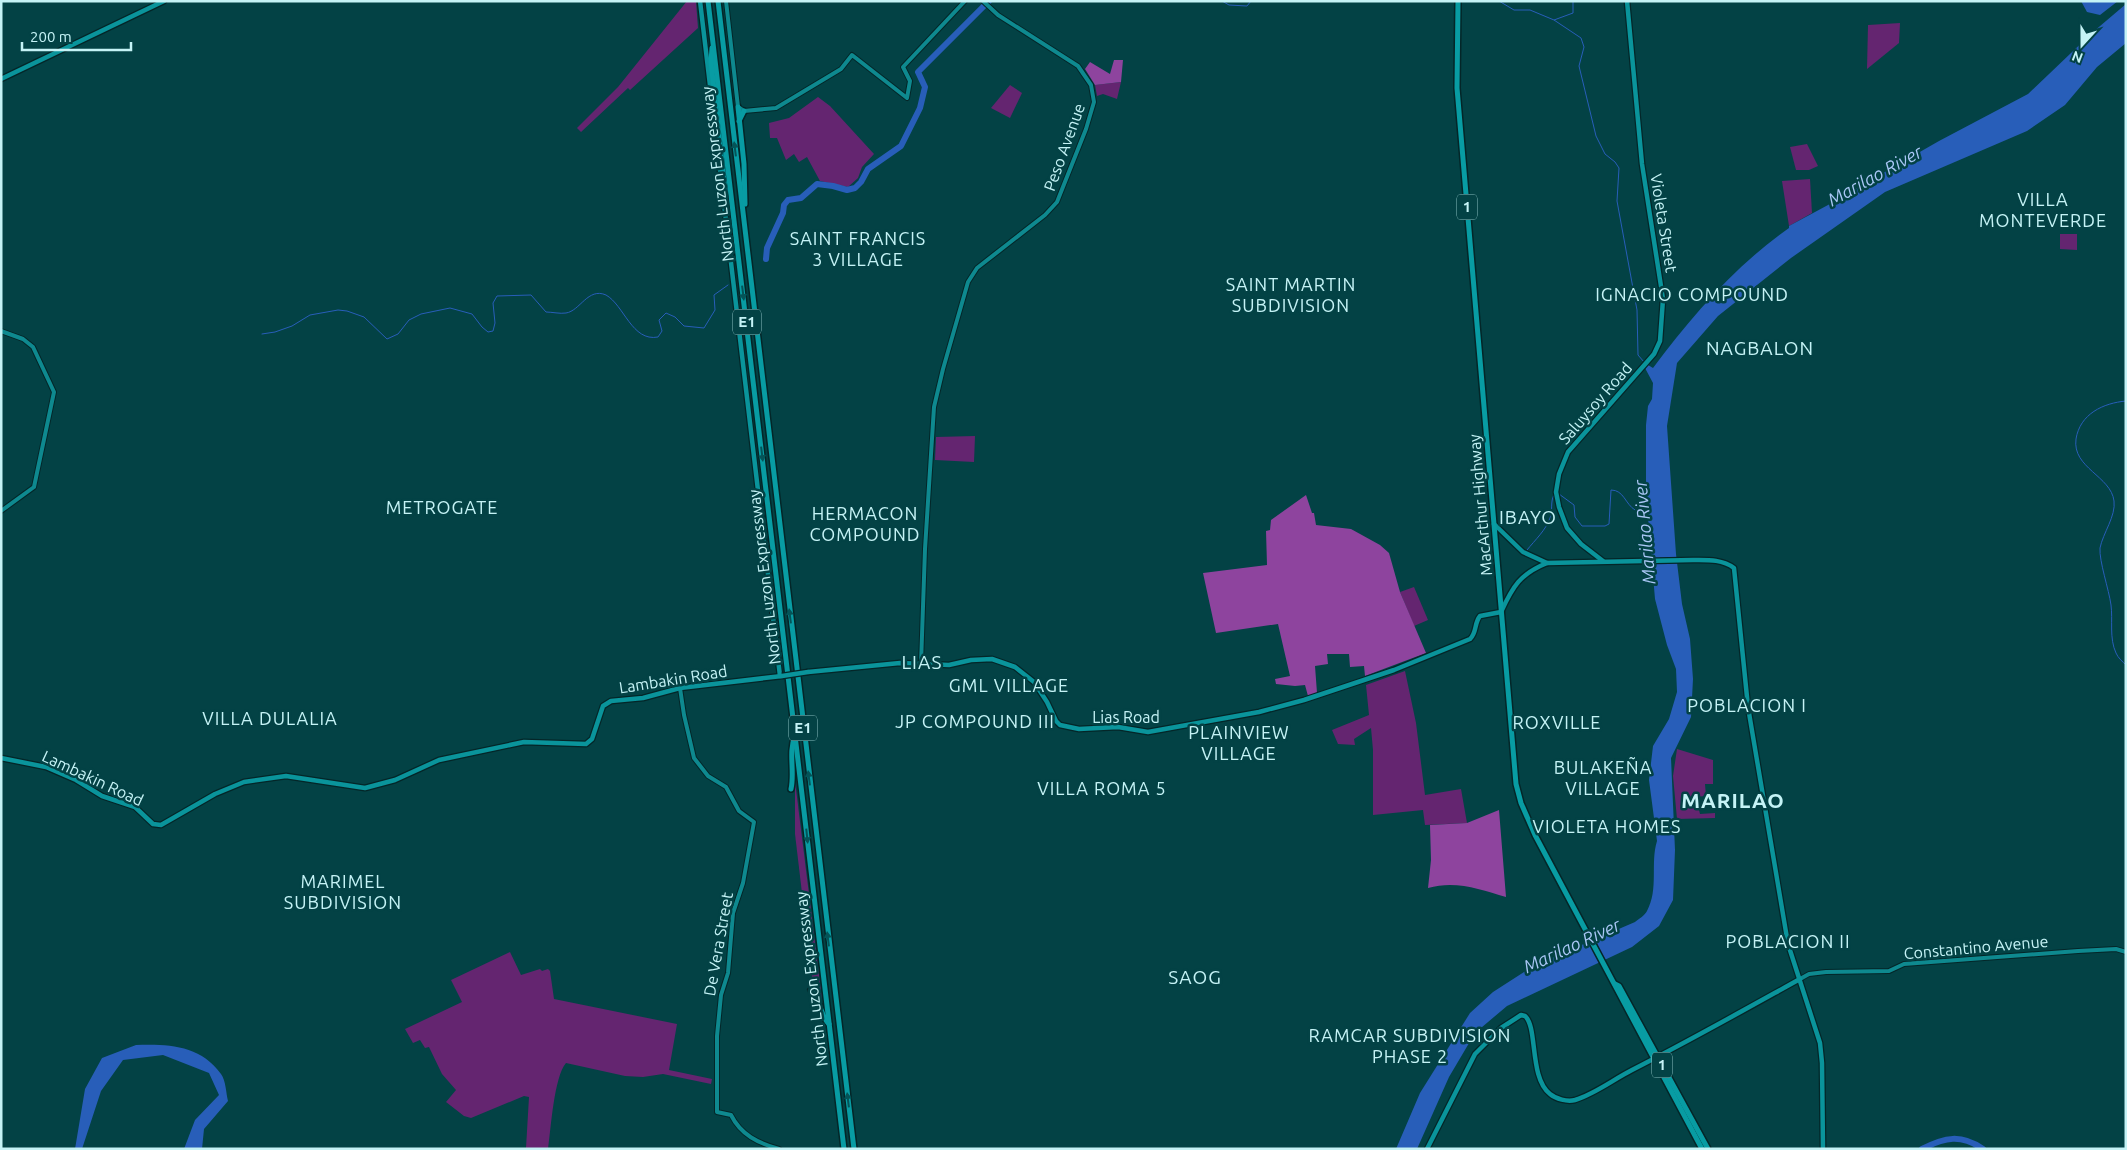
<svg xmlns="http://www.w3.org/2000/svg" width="2127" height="1150" font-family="Ubuntu,sans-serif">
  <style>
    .green { fill: #642570 }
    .forest { fill: #8e449e }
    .water { fill: #285eb9 }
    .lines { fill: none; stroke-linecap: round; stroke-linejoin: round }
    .stream { stroke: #285eb9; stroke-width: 1 }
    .river { stroke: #285eb9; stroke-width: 6 }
    .minor-casing { stroke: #042628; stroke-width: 6 }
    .major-casing { stroke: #042628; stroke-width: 7 }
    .highway-casing { stroke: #042628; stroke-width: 8 }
    .minor { stroke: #0e898f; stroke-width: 4 }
    .major { stroke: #0a949b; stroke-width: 4.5 }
    .highway { stroke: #089ca3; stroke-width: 5 }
    .major-bridge-casing { stroke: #042628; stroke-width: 7; stroke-linecap: butt }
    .major-bridge { stroke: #0a949b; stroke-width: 4.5 }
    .oneway { fill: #045458 }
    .labels { text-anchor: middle; stroke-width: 5; stroke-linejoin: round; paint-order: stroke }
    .shield { fill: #034245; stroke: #8bbec1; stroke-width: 1 }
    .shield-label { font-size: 15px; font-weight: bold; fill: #c5f3f6 }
    .street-label { font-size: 16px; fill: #c5f3f6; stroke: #034245 }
    .water-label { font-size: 18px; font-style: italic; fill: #aac7f6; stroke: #034245 }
    .neighbourhood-label { font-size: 18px; letter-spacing: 1px; fill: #c5f3f6; stroke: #034245 }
    .quarter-label { font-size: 19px; letter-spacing: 1px; fill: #c5f3f6; stroke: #034245 }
    .district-label { font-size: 21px; font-weight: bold; letter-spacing: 1px; fill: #c5f3f6; stroke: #034245 }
  </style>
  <rect width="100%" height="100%" fill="#034245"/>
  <g class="green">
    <path d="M687,1H696L698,28L630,90L628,88L581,132L577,128L618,87Z"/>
    <path d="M1900,23L1899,43L1867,69L1868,25Z"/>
    <path d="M1121,82L1117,99L1103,94L1097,96L1095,85Z"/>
    <path d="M1010,85L1022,93L1010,118L991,108Z"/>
    <path d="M818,97L830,106L874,154L862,167L858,178L848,187L820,181L807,157L799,162L794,154L786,160L777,138H770L769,123L789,118Z"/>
    <path d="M1807,144L1818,166L1809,170H1796L1790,147Z"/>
    <path d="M1810,179L1812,213L1789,226L1782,181Z"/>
    <path d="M2060,234H2077V250L2060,249Z"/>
    <path d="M975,436L974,462L935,460L936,437Z"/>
    <path d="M1414,587L1428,620L1414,626L1400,592Z"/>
    <path d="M1405,671L1416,723L1425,795L1461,789L1467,823L1425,825L1423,810L1373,815V750L1371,728L1354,739L1355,745L1338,744L1332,730L1369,715L1366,685Z"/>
    <path d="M1677,749L1713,760V784H1705L1706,796L1694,797V810H1699L1700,814L1715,813V818L1677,819L1673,776Z"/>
    <path d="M795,781L822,999H819L813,986L795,834Z"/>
    <path d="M510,952L521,975L540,969L542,971L548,969L550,971L554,999L677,1024L669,1070L712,1079L711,1084L663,1074L643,1077L625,1076L566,1063C554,1077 551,1128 548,1149L526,1148L529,1097L524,1096L471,1118L464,1116L446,1102L456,1090L442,1074L429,1047L425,1048L420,1040L413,1043L405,1029L462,1002L451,980Z"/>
  </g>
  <g class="forest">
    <path d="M1114,60H1123L1121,82L1095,85L1085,69L1090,62L1110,74Z"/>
    <path d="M1306,495L1312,513H1314L1316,525L1351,529L1380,545L1389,553L1400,592L1426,653L1365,676L1364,666L1350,667L1349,654H1327L1328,664L1315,666L1317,693L1308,696L1305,685L1295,686L1276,684L1275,679L1290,676L1278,624L1216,633L1203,573L1267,565L1266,531L1270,530L1271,520Z"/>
    <path d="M1499,810L1506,897C1480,889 1455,880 1428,888L1431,860L1430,825L1467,823Z"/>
  </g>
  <g class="water">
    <path d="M2081,1H2118L2100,15L2087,12Z"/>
    <path d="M2126,4V43L2097,67L2065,105L2027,131L1885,192L1791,258L1718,316L1677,363L1667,426L1676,554L1682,604L1690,639L1693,679L1691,717L1671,758L1675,850L1673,900L1659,926L1632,947L1507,1006L1475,1033L1449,1077L1417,1149H1396L1420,1093L1470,1013L1493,992L1535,965L1635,922C1639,919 1645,915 1647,911C1659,889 1650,863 1657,841L1649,780L1653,746L1669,719L1677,692L1676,669L1667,645L1655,599L1646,495V425L1648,406L1652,399L1653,383L1645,368L1648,365L1653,368C1691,317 1736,265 1789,228V226L1841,198V197L1939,141L2028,94L2093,32Z"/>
    <path d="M136,1045C169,1044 200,1045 221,1074C226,1081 226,1093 228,1101L204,1129L202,1149H184L195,1120L219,1095L209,1073L163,1055L123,1060L101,1091L82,1149H75L85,1089L102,1058Z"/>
  </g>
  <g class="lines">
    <g class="stream">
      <path d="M1222,1L1229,5L1247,6L1251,1"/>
      <path d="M1499,1L1514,10H1530L1554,20"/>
      <path d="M1573,1V13L1554,20L1581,38L1584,47L1579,66L1596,136L1605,154L1615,162L1619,168L1617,201L1637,310L1638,355L1644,362"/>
      <path d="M262,334L275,332L292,326L310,315L338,310L347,311L364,317L387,339L398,334L409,320L421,314L450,308L472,314L482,327L488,332L493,331L495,323L493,303L497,296L531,295L546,312C552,312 560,314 566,313C580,311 588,287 606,295C624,305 632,342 658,337L662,331L659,320L666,313L675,317L684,326L704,328L715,310L714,295L728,285"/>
      <path d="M2126,401C2103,403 2080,414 2076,439C2072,468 2111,476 2114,501C2116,516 2103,533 2100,548C2099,561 2109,590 2111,605C2113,620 2109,638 2116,653C2118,658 2123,662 2126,665"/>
      <path d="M1559,494L1574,505L1575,517L1582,526H1605L1609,524L1611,490C1624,490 1625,504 1635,510"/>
      <path d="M1638,510L1647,511"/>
      <path d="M1527,550C1535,540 1546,530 1550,518C1553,511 1550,501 1554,495"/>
    </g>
    <g class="river">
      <path d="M766,259L767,248L783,213L784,205L788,200L801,198L817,184L833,186L847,190L855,188L861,182L868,169L901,146L920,108L925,87L918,72L989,1"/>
      <path d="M1922,1149C1945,1137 1961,1134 1983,1149"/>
    </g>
    <defs>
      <g id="minor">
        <path d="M726,1L738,107L744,111L776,108L841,69L852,55L907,98L910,81L903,67L965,1"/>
        <path d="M1,331L23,339L33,347L54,392L34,487L1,511"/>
        <path d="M921,664L925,549L934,407L943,369L968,282L977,268L1045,215L1057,202L1086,129L1094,102L1091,85L1078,66L998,15L983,1"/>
        <path d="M680,688L684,715L694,758L708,776L726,787L739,811L754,822L743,883L733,913L728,973L721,995L717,1036V1112L731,1115C741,1135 758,1143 779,1149"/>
        <path d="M1800,979L1809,974L1826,972L1889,971L1904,964L2078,951L2116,949L2126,952"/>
      </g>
      <g id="major">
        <path d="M700,1L780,676"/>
        <path d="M1,79L164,1"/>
        <path d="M1494,524L1523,552L1547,563"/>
        <path d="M1603,561L1581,544L1567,528L1559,507L1556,492L1559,474L1568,452L1654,354L1660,341L1663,299L1642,164L1627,1"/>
        <path d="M808,672L900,663L949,665L971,660L992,659L1015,667L1034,682L1047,702L1056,721L1060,725L1079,729L1118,727L1148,732L1259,712L1304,700L1394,670L1470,639C1477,633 1474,623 1480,616L1501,612C1513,586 1520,574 1547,563L1693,560C1707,560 1722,559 1734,568L1748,707L1788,944L1820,1043L1822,1063L1823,1149"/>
        <path d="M1,758L46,767L76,780L102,796L135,807L153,824L161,825L215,794L244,782L286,776L365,788L395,780L439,760L524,742L586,744L592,739L603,706L611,701L643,698L680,688L782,676"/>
        <path d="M1427,1149L1475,1054L1501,1028L1521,1015L1525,1016C1538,1027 1529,1078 1550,1094C1556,1099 1567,1102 1575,1100C1595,1094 1614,1079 1632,1070C1689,1041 1744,1010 1800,979"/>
      </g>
      <g id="highway">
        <path d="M708,1L844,1149"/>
        <path d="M718,1L854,1149"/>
        <path d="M1458,1L1457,88L1516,784L1521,803L1535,835L1702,1149"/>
        <path d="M712,48L711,62L725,190L724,204"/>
        <path d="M738,107L744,164L745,204"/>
        <path d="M739,121L744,111"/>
        <path d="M791,789C795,771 788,753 795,736"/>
        <path d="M1615,984L1619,986L1708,1149"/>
        <path d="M811,990C821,1002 821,1017 829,1024"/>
      </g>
    </defs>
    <use href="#minor" class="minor-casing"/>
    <use href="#major" class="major-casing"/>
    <use href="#highway" class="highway-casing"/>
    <use href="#minor" class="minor"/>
    <use href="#major" class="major"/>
    <use href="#highway" class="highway"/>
    <defs>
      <path id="major-bridge" d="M782,676L808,672"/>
    </defs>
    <use href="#major-bridge" class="major-bridge-casing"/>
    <use href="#major-bridge" class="major-bridge"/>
  </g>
  <defs><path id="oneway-solid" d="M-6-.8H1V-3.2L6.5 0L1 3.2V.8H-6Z" transform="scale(1.25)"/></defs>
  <g class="oneway">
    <use href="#oneway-solid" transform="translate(735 149) rotate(-97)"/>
    <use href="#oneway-solid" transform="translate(743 293) rotate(83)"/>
    <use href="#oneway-solid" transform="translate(762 454) rotate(83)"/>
    <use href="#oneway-solid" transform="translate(790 616) rotate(-97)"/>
    <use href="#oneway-solid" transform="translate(809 778) rotate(-97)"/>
    <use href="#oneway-solid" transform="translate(807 836) rotate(84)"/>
    <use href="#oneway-solid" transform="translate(828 939) rotate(-97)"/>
    <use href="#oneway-solid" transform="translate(848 1100) rotate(-97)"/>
  </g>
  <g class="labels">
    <g class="shield">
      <rect x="1457" y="194.5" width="20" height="25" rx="4"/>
      <rect x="733" y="309.5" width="28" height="25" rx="4"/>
      <rect x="789" y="715.5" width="28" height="25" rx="4"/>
      <rect x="1652" y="1052.5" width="20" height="25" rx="4"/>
    </g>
    <g class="shield-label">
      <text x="1467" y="212">1</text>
      <text x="747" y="327">E1</text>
      <text x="803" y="733">E1</text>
      <text x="1662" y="1070">1</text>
    </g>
    <g class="street-label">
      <text transform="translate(1064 147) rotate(-70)" y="6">Peso Avenue</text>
      <text transform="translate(717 174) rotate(-97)" y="6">North Luzon Expressway</text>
      <text transform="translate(1664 223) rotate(81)" y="6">Violeta Street</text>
      <text transform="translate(1595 403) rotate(-49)" y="6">Saluysoy Road</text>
      <text transform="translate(1480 505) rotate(-95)" y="6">MacArthur Highway</text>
      <text transform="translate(764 577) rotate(-97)" y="6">North Luzon Expressway</text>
      <text transform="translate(673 679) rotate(-9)" y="6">Lambakin Road</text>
      <text x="1126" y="723">Lias Road</text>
      <text transform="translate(93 778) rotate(25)" y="6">Lambakin Road</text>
      <text transform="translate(718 944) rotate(-80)" y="6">De Vera Street</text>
      <text transform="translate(1976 947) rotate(-5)" y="6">Constantino Avenue</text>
      <text transform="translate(811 979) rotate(-97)" y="6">North Luzon Expressway</text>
    </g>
    <g class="water-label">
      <text transform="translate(1875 176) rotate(-29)" y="6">Marilao River</text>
      <text transform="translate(1645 532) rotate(-95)" y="6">Marilao River</text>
      <text transform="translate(1572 946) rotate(-25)" y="6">Marilao River</text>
    </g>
    <g class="neighbourhood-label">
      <text x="2043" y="206">VILLA<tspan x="2043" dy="21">MONTEVERDE</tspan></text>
      <text x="858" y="245">SAINT FRANCIS<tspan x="858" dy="21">3 VILLAGE</tspan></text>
      <text x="1291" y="291">SAINT MARTIN<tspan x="1291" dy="21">SUBDIVISION</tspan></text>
      <text x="1692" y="301">IGNACIO COMPOUND</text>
      <text x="442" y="514">METROGATE</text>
      <text x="865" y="520">HERMACON<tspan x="865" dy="21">COMPOUND</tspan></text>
      <text x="1009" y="692">GML VILLAGE</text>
      <text x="1747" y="712">POBLACION I</text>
      <text x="270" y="725">VILLA DULALIA</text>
      <text x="975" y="728">JP COMPOUND III</text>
      <text x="1557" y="729">ROXVILLE</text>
      <text x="1239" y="739">PLAINVIEW<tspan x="1239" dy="21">VILLAGE</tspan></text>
      <text x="1603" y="774">BULAKEÑA<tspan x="1603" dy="21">VILLAGE</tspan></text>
      <text x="1102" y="795">VILLA ROMA 5</text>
      <text x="1607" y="833">VIOLETA HOMES</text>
      <text x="343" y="888">MARIMEL<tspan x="343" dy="21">SUBDIVISION</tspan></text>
      <text x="1788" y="948">POBLACION II</text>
      <text x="1410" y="1042">RAMCAR SUBDIVISION<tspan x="1410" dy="21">PHASE 2</tspan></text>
    </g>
    <g class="quarter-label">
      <text x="1760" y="355">NAGBALON</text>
      <text x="1528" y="524">IBAYO</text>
      <text x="922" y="669">LIAS</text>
      <text x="1195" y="984">SAOG</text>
    </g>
    <g class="district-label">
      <text x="1733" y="808">MARILAO</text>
    </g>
  </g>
  <rect width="2127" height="1150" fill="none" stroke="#c5f3f6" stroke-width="5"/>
  <g transform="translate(2082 45) rotate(201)" stroke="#034245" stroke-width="4" paint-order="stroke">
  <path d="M0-4L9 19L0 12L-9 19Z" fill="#c5f3f6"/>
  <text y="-8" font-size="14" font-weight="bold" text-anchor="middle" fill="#c5f3f6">N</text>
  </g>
  <path d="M22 42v8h109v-8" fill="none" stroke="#c5f3f6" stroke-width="2.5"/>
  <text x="30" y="42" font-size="15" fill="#c5f3f6" stroke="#034245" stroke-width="4" paint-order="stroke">200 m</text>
</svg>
